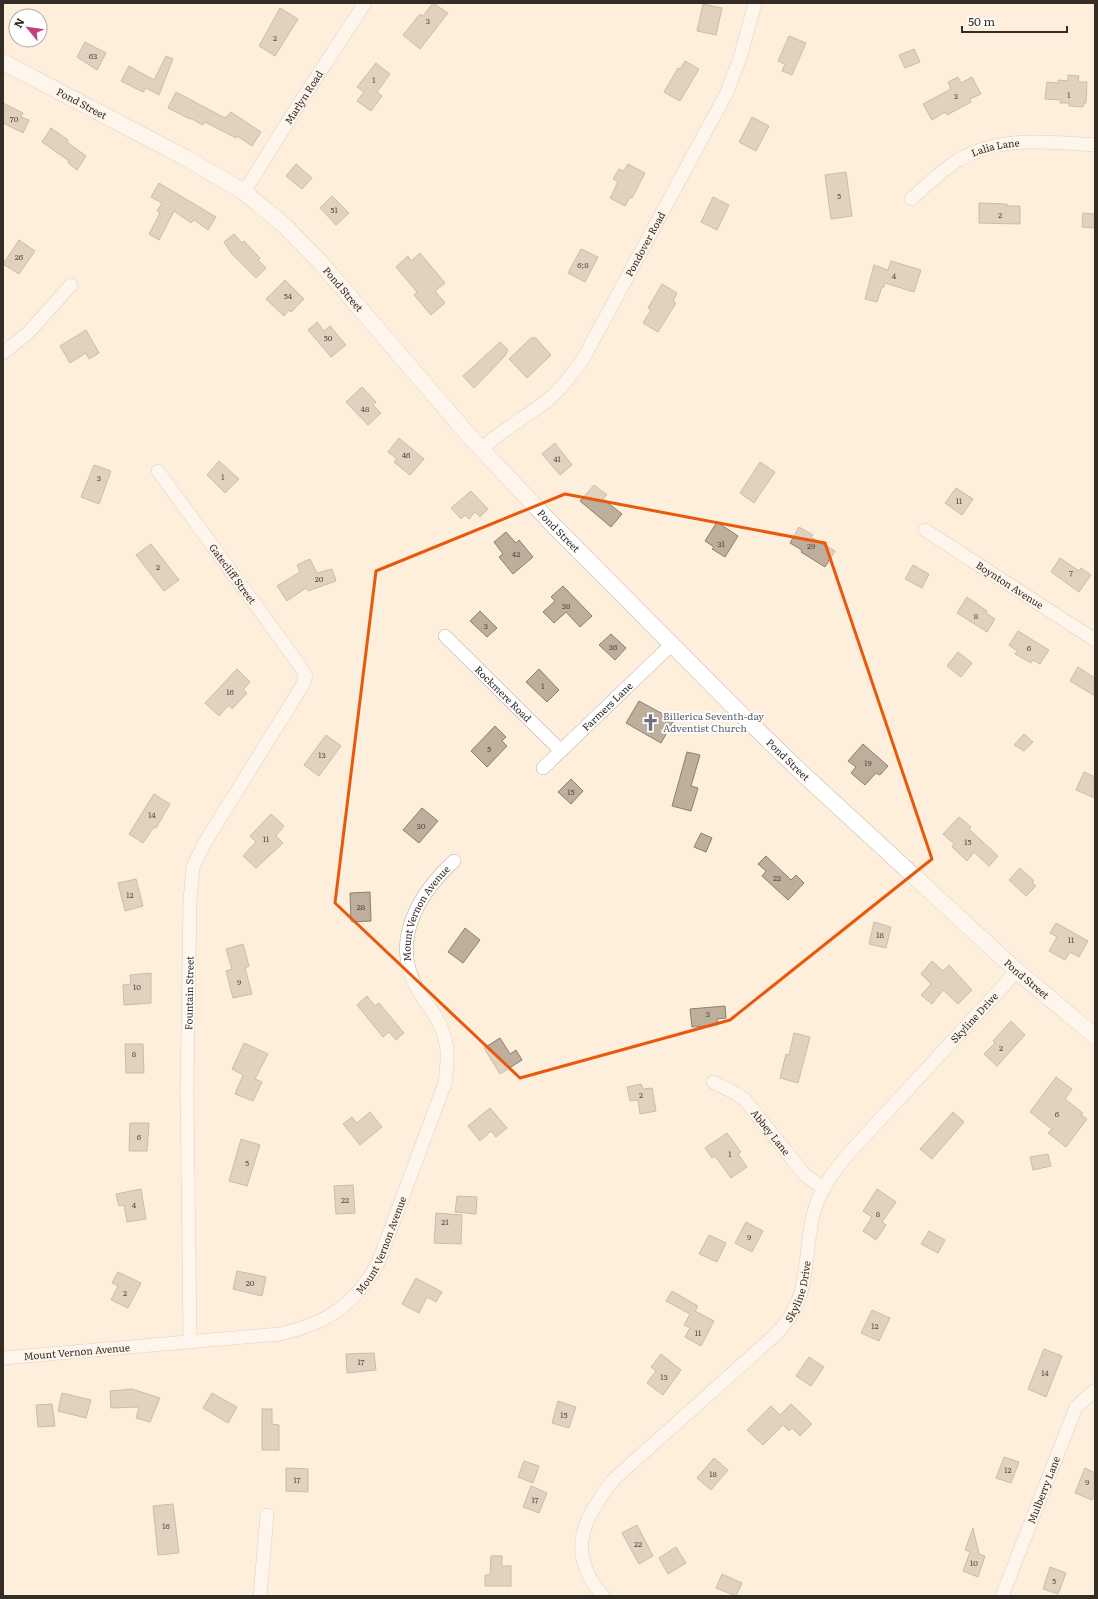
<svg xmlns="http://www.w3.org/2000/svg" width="1098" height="1599" font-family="Literata,serif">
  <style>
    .building { fill: #beaf9d; stroke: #8d7f6e }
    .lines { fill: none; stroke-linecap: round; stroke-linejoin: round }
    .minor-casing { stroke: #bdae9c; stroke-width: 14 }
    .tertiary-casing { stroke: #bdae9c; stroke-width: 17 }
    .minor { stroke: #fff; stroke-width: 13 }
    .tertiary { stroke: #fff; stroke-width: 16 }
    .marked { fill: none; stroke: #e8590c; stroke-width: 3; stroke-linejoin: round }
    .labels { text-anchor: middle; stroke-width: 3.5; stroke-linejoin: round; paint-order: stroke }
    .number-label { font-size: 8px; fill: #564e44 }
    .street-label { font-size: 10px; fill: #332d26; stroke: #fff }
    .worship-label { font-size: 10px; fill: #5b616d; stroke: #fff; text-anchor: start }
  </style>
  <rect width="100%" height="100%" fill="#feeedc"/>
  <g class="building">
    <path d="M433,3L448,13L420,49L403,35L420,14L423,16Z"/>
    <path d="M703,4L722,8L716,35L697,31Z"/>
    <path d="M280,8L298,19L275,56L259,46Z"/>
    <path d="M789,36L806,43L792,75L782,71L785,64L778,61Z"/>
    <path d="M85,42L106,53L97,70L77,57Z"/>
    <path d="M914,49L920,62L905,68L899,55Z"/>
    <path d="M166,56L173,59L159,95L146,88L143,92L121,81L129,66L154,80Z"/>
    <path d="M685,61L699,69L680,101L664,92L678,68L680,69Z"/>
    <path d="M376,63L390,74L377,92L382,96L371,111L357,101L364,92L357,87Z"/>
    <path d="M1068,75L1079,76L1078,82H1087L1086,103H1084L1083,107L1069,106V103H1060L1061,100L1045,99L1047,82L1058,83V80L1068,81Z"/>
    <path d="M958,77L961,83L972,77L981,94L970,99L971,102L947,115L945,112L932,120L923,104L951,89L948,82Z"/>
    <path d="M176,92L225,118L231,112L261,132L252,146L237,136L236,138L205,122L203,125L190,118V119L168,108Z"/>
    <path d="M3,103L23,113L21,117L29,120L23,133L3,123Z"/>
    <path d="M752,117L769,126L756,151L739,142Z"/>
    <path d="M51,128L68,140L67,142L86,156L77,170L68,163L69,161L42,142Z"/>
    <path d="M296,164L312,178L302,189L286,176Z"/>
    <path d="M628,164L645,173L632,198L630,197L625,206L610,198L618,182L613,179L619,169L624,171Z"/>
    <path d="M846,172L852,216L831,219L825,175Z"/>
    <path d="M159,183L216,217L208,230L194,220L191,223L174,211L159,240L149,234L160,213L157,211L162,203L151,197Z"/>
    <path d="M332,196L349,213L336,225L320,208Z"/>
    <path d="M713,197L729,205L717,230L701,222Z"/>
    <path d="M979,203L1007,204V206H1020V224L979,223Z"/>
    <path d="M1083,213L1095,214V228L1082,227Z"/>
    <path d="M234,234L242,243L244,241L260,258L258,260L266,268L256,278L231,253L224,242Z"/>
    <path d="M19,240L35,251L19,274L3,264Z"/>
    <path d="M581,249L598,257L585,282L568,273Z"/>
    <path d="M420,253L445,283L435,291L445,303L431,315L414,295L417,292L396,267L408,256L411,261Z"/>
    <path d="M891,261L921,270L914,292L885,283L884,287H882L877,302L865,299L874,265L888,270Z"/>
    <path d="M285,280L304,299L291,312L289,310L284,316L266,299Z"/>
    <path d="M662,284L677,293L673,301L676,303L658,332L643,323L651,310L648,308Z"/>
    <path d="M317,322L324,331L330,326L346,345L331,357L308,330Z"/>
    <path d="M86,330L99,353L89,359L86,353L70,363L60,346Z"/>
    <path d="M531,338H536L551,355L527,378L509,359Z"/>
    <path d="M500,342L508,350L505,356L474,388L463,376Z"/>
    <path d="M362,387L376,402L373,405L381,413L368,425L346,402Z"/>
    <path d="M399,438L424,459L410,475L394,462L397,459L388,452Z"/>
    <path d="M555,443L572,465L560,475L542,454Z"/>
    <path d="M219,461L239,479L225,493L207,475Z"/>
    <path d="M760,462L775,472L754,503L740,493Z"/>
    <path d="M94,465L111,471L99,504L81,497Z"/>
    <path d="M594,485L607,495L603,499L622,514L611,527L580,501Z"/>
    <path d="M956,488L973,499L962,515L945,503Z"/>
    <path d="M471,491L488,509L480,517L475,512L469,519L465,515L461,519L451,508Z"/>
    <path d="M717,522L738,536L725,557L712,549L714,547L705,541Z"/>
    <path d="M799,527L813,535L811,537L835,551L825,567L801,552L802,550L790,543Z"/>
    <path d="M506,532L516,543L519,540L533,557L513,574L499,557L503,554L494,542Z"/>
    <path d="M151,544L179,580L164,591L136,555Z"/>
    <path d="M1060,558L1079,571L1081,568L1091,575L1079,592L1051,572Z"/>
    <path d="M310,559L317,573L332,569L336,581L308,591L306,588L287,601L277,586L300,572L297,565Z"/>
    <path d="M913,565L929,574L922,588L905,579Z"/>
    <path d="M563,586L592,616L580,627L566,612L554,623L543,612L555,601L551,597Z"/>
    <path d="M967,597L987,611L986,613L995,619L987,632L957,613Z"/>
    <path d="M480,611L497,628L487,637L470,621Z"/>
    <path d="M1018,631L1049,650L1040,664L1033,660L1031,663L1015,654L1017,651L1009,645Z"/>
    <path d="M611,634L626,648L615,660L599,645Z"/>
    <path d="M958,652L972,663L961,677L947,666Z"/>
    <path d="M1078,667L1095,678V696L1070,681Z"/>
    <path d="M237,669L250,682L243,690L247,693L232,709L229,705L219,716L205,703Z"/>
    <path d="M539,669L559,690L547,702L526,682Z"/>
    <path d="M639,701L674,720L661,743L626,723Z"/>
    <path d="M495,726L506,737L502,741L507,746L487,767L471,751Z"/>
    <path d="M1024,734L1033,742L1024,751L1014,745Z"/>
    <path d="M326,735L341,746L319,776L304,765Z"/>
    <path d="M863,744L888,766L880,775L876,773L865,785L851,773L856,767L848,761Z"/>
    <path d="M687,752L700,755L691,786L698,788L691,811L672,806Z"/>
    <path d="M1084,772L1095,777V798L1076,790Z"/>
    <path d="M571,779L583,791L571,804L558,792Z"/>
    <path d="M154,794L170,804L156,828L154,827L143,843L129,834Z"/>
    <path d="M422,808L438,821L419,843L403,830Z"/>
    <path d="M271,814L284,826L276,836L283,843L256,868L243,856L256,842L250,836Z"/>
    <path d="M959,817L971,827L969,829L998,856L989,866L974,852L967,861L952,847L954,844L943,834Z"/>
    <path d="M701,833L712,838L706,852L694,847Z"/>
    <path d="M766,856L791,880L796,875L804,883L788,900L762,876L766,871L758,864Z"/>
    <path d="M1020,868L1034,881L1032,883L1036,886L1026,896L1009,880Z"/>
    <path d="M136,879L143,906L125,911L118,883Z"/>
    <path d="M370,892L371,921L351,922L350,893Z"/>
    <path d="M874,922L891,927L886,948L869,944Z"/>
    <path d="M1056,923L1088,941L1079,957L1070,952L1065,960L1049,951L1057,937L1050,933Z"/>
    <path d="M465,928L480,940L463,963L448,952Z"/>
    <path d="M243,944L249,966L245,968L252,994L233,998L226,971L232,969L226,949Z"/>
    <path d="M932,961L943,971L949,965L972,990L958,1004L943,990L932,1004L921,995L931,984L921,974Z"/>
    <path d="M151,973V1003L124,1005L123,985L131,984L130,975Z"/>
    <path d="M367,996L375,1006L379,1003L404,1033L396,1040L389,1032L383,1037L357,1005Z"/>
    <path d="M725,1006L726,1018L717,1019L718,1025L692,1027L690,1009Z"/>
    <path d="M1011,1021L1025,1035L997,1066L984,1054L995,1043L993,1041Z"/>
    <path d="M794,1033L810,1037L798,1083L780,1078L786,1054L789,1055Z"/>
    <path d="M500,1038L510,1054L516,1050L522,1060L500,1074L484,1048Z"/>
    <path d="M244,1043L268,1054L255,1079L262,1082L253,1101L235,1094L243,1075L232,1069Z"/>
    <path d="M125,1044H143L144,1073H126Z"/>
    <path d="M1056,1077L1072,1089L1065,1099L1083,1113L1081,1115L1087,1119L1066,1147L1048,1133L1052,1129L1030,1112Z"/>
    <path d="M641,1084L643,1089L652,1088L656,1111L640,1114L638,1100L630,1101L627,1087Z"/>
    <path d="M490,1108L507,1128L496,1137L491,1131L480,1141L468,1126Z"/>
    <path d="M370,1112L382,1127L360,1145L343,1124L352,1117L357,1123Z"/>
    <path d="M953,1112L964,1122L932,1159L920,1149Z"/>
    <path d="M130,1123H149L147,1151H129Z"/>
    <path d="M727,1133L741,1152L738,1154L747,1167L731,1178L715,1156L712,1158L705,1148Z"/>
    <path d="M241,1139L260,1145L247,1186L229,1181Z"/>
    <path d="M1048,1154L1051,1166L1033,1170L1030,1157Z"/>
    <path d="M353,1185L355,1213L336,1214L334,1186Z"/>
    <path d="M141,1189L146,1219L127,1222L124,1205L119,1206L116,1194Z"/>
    <path d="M877,1189L896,1202L882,1222L886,1225L876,1240L863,1231L872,1217L863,1211Z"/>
    <path d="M457,1196L477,1197L476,1214L455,1212Z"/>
    <path d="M436,1213L462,1215L461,1244L434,1243Z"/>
    <path d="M746,1222L763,1231L752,1252L735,1243Z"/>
    <path d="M929,1231L945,1240L938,1253L921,1244Z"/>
    <path d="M709,1235L726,1243L717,1262L699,1254Z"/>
    <path d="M237,1271L266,1277L262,1296L233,1289Z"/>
    <path d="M118,1272L141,1283L128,1308L111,1300L118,1286L112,1283Z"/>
    <path d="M416,1278L442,1292L436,1302L427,1297L419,1313L402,1304Z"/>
    <path d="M672,1291L698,1306L695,1311L714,1321L701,1346L685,1337L690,1328L684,1325L690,1314L666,1301Z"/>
    <path d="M872,1310L890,1318L879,1341L861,1333Z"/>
    <path d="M1044,1349L1062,1356L1046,1397L1028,1389Z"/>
    <path d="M374,1353L376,1370L347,1373L346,1354Z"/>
    <path d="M661,1354L681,1370L663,1395L647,1383L656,1371L651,1367Z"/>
    <path d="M809,1357L824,1367L811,1386L796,1376Z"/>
    <path d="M132,1389L160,1398L150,1422L136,1418L139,1407L111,1408L110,1391Z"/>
    <path d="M62,1393L91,1400L86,1418L58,1411Z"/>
    <path d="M212,1393L237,1407L228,1423L203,1408Z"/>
    <path d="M558,1401L576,1407L569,1428L552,1423Z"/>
    <path d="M52,1404L55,1426L38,1427L36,1405Z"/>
    <path d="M791,1404L812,1424L800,1436L792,1428L789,1431L783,1425L763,1445L747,1430L771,1406L780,1415Z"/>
    <path d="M262,1409H272V1424L279,1425V1450H262Z"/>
    <path d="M1004,1457L1019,1462L1011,1483L996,1478Z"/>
    <path d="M714,1458L728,1470L711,1490L697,1478Z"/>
    <path d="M524,1461L539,1466L533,1483L518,1477Z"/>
    <path d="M286,1468L308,1469V1492L286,1491Z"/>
    <path d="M1085,1468L1095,1473V1492L1092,1500L1075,1493Z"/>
    <path d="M531,1486L547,1493L539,1513L523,1507Z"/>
    <path d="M173,1504L179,1553L158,1555L153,1506Z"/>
    <path d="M637,1525L653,1556L639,1564L622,1533Z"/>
    <path d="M973,1528L979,1554L985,1556L978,1577L963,1571L970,1552L965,1550Z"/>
    <path d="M676,1547L686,1563L668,1574L659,1558Z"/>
    <path d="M491,1556H502V1566H511V1586H485V1575H490Z"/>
    <path d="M1050,1567L1066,1573L1058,1594L1043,1589Z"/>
    <path d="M722,1574L742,1583L736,1596L716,1588Z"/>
  </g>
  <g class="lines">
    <defs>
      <g id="minor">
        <path id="s1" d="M244,192L299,104L365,3"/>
        <path id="s2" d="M911,199C926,186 941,171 958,160C1002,135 1047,142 1095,145"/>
        <path d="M3,353L28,333L71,285"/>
        <path id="s3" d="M482,449C502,429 527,417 549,399C562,388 573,373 583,359L726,94L740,58L755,3"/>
        <path id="s4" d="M158,471L300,666L306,676L302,686L204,844L193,867L190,900L187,1091L190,1342"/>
        <path id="s5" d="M925,530L1095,640"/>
        <path id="s6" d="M445,636L561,751"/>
        <path id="s7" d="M543,768L672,644"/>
        <path id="s8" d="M713,1082L737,1094L745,1100L805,1175L824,1189"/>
        <path id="s9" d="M3,1358L280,1334C327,1323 354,1306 378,1263L445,1083C447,1066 449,1051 444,1035C439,1017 427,1006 418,990C390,943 417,895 454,861"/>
        <path d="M260,1596L267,1515"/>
        <path id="s10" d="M603,1596C565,1552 583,1519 614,1479L774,1336C815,1297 801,1256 815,1208C821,1187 836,1168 850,1152L1017,971"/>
        <path id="s11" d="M1002,1596L1076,1407L1095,1390"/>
      </g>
      <g id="tertiary">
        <path id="s12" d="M3,62L184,157L227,182L244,192L285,226L320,262L471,438L553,525L739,712L803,774L1017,971L1095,1036"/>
      </g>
    </defs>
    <use href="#minor" class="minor-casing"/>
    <use href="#tertiary" class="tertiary-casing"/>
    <use href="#minor" class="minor"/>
    <use href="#tertiary" class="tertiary"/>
  </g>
  <path d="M0 0H1098V1599H0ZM565,494L825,543L932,859L730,1020L520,1078L335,903L376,571Z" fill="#feeedc" fill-opacity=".55" fill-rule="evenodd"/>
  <path class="marked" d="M565,494L825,543L932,859L730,1020L520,1078L335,903L376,571Z"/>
  <defs>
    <symbol id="church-bare" viewBox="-9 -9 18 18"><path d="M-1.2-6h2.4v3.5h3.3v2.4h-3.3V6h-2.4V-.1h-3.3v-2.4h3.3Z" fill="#6b7280" stroke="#fff" stroke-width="2.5" paint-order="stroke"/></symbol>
  </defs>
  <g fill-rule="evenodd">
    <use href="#church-bare" x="638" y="710" width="25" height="25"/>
  </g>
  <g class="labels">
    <g class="number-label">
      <text x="428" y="24">3</text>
      <text x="275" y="41">2</text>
      <text x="93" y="59">63</text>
      <text x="374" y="83">1</text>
      <text x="1069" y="98">1</text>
      <text x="956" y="99">3</text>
      <text x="14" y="122">70</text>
      <text x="839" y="199">5</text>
      <text x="334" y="213">51</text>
      <text x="1000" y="218">2</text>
      <text x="19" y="260">26</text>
      <text x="583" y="268">6;8</text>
      <text x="894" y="279">4</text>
      <text x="288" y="299">54</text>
      <text x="328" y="341">50</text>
      <text x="365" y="412">48</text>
      <text x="406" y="458">46</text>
      <text x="557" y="462">41</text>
      <text x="223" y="480">1</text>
      <text x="99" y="481">3</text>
      <text x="959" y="504">11</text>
      <text x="721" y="547">31</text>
      <text x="811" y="549">29</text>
      <text x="516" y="557">42</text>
      <text x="158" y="570">2</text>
      <text x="1071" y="576">7</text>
      <text x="319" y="582">20</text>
      <text x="566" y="609">38</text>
      <text x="976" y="619">8</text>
      <text x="486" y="629">3</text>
      <text x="613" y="650">36</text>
      <text x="1029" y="651">6</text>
      <text x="543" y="689">1</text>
      <text x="230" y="695">16</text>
      <text x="489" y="752">5</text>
      <text x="322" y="758">13</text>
      <text x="868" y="766">19</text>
      <text x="571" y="795">15</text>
      <text x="152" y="818">14</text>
      <text x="421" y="829">30</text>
      <text x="266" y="842">11</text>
      <text x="968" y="845">15</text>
      <text x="777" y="881">22</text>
      <text x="130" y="898">12</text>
      <text x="361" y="910">28</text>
      <text x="880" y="938">18</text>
      <text x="1071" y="943">11</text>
      <text x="239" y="985">9</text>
      <text x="137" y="990">10</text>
      <text x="708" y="1017">3</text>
      <text x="1001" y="1051">2</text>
      <text x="134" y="1057">8</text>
      <text x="641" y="1098">2</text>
      <text x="1057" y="1117">6</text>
      <text x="139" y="1140">6</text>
      <text x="730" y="1157">1</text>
      <text x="247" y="1166">5</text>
      <text x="345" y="1203">22</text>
      <text x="134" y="1208">4</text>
      <text x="878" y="1217">8</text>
      <text x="445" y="1225">21</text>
      <text x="749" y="1240">9</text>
      <text x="250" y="1286">20</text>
      <text x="125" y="1296">2</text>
      <text x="875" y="1329">12</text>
      <text x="698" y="1336">11</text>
      <text x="361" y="1365">17</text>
      <text x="1045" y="1376">14</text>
      <text x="664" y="1380">13</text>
      <text x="564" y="1418">15</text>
      <text x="1008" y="1473">12</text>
      <text x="713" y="1477">18</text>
      <text x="297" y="1483">17</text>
      <text x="1087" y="1485">9</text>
      <text x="535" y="1503">17</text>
      <text x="166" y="1529">16</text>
      <text x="638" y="1547">22</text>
      <text x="974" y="1566">10</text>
      <text x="1054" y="1584">5</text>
    </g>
    <g class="street-label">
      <text dy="4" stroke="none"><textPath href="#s1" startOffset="112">Marlyn Road</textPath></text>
      <text dy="4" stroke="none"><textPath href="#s12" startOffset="89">Pond Street</textPath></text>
      <text dy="4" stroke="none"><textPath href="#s2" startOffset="101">Lalia Lane</textPath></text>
      <text dy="4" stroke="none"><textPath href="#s3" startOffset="267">Pondover Road</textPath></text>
      <text dy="4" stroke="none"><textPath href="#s12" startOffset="413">Pond Street</textPath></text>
      <text dy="4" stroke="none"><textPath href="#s12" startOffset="737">Pond Street</textPath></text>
      <text dy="4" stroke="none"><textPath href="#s4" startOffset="127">Gatecliff Street</textPath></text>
      <text dy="4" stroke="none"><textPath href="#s5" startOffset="101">Boynton Avenue</textPath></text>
      <text dy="4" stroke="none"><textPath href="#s6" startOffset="82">Rockmere Road</textPath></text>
      <text dy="4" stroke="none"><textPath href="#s7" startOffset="89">Farmers Lane</textPath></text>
      <text dy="4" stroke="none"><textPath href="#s12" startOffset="1061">Pond Street</textPath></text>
      <text dy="4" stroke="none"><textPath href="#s9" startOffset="780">Mount Vernon Avenue</textPath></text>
      <text dy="4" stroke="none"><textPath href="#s12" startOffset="1385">Pond Street</textPath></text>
      <text transform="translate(189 993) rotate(-89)" y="4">Fountain Street</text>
      <text dy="4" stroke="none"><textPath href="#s10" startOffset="733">Skyline Drive</textPath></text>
      <text dy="4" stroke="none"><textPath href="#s8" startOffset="78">Abbey Lane</textPath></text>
      <text dy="4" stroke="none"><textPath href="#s9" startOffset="421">Mount Vernon Avenue</textPath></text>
      <text dy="4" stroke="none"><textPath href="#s10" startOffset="398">Skyline Drive</textPath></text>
      <text dy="4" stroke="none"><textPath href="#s9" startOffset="74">Mount Vernon Avenue</textPath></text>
      <text dy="4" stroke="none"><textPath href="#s11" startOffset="114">Mulberry Lane</textPath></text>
    </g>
    <g class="worship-label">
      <text x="663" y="720">Billerica Seventh-day<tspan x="663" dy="12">Adventist Church</tspan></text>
    </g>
  </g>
  <rect width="1098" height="1599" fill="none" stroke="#332d26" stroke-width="8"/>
  <g transform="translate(28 28) rotate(299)"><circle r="19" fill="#ffffff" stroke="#adaba8"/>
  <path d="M0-3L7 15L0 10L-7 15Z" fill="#c13e84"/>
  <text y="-6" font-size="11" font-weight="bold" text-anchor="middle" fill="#332d26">N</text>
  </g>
  <path d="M962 26v6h105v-6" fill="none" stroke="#332d26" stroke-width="2"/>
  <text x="968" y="26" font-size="12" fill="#332d26" stroke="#ffffff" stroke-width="3" paint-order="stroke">50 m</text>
</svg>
